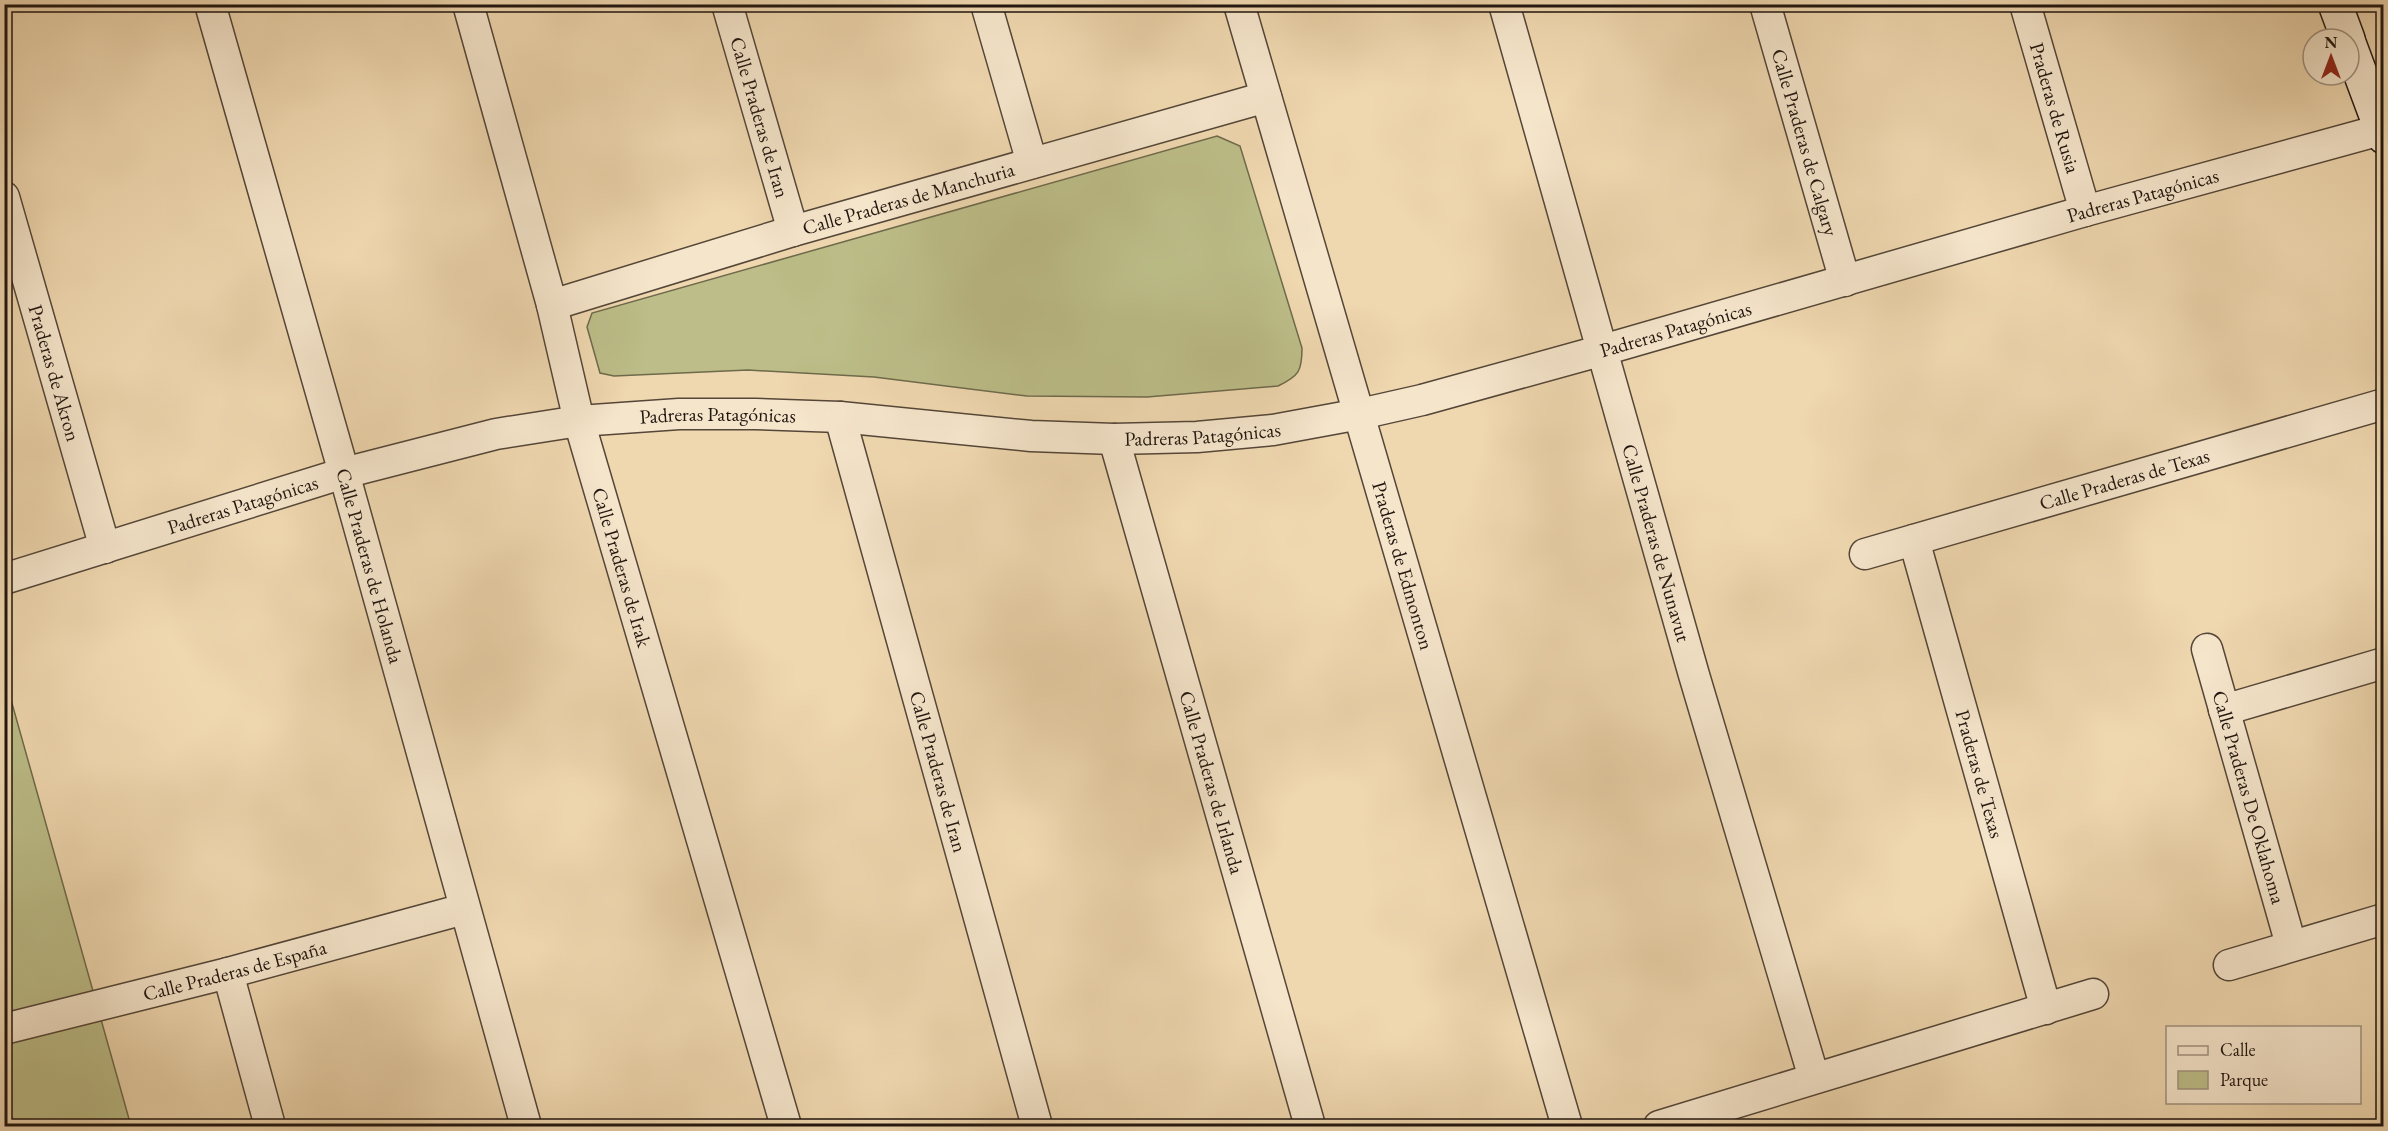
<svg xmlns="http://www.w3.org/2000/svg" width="2388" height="1131" font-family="'EB Garamond',serif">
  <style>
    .green { fill: #bcbd88; stroke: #6e6a4c; stroke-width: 1.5 }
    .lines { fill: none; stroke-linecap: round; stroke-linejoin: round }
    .street-casing { stroke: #544638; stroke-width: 33 }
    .secondary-casing { stroke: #211610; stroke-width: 36 }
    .street { stroke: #f5e5cb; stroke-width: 30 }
    .secondary { stroke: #f5e5cb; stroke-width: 33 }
    .labels { text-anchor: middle; stroke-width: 4.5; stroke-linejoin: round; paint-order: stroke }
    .street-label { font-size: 20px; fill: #211610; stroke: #f5e5cb }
  </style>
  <rect width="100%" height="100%" fill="#efd7af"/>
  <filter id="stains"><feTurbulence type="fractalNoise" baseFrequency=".00333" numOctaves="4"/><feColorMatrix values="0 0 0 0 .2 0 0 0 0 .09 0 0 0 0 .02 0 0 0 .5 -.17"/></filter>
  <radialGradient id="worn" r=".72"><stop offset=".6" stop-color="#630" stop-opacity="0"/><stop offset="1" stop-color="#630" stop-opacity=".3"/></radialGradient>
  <g class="green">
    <path d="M1217,136L1240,146L1302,348C1302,371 1299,376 1278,386L1147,397L1027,396L874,377L748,370L614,376L600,373L587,327L592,313Z"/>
    <path d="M4,675L131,1126H14L5,1093Z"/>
  </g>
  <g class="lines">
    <defs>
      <g id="street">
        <path id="s1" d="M210,4L344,473L526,1126"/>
        <path id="s2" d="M468,4L552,305L579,421L786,1126"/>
        <path id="s3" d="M727,4L793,231"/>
        <path d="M986,4L1032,163"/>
        <path id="s4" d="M1239,4L1567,1126"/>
        <path id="s5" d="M1504,4L1694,675L1814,1078"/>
        <path id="s6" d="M1765,4L1845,281"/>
        <path id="s7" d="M2025,4L2085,211"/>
        <path id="s8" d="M4,197L105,548"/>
        <path id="s9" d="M552,305L793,231L1266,97"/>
        <path id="s10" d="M840,417L1037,1126"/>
        <path id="s11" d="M1114,439L1310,1126"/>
        <path id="s12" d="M1914,540L2046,1009"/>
        <path id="s13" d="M1865,554L2384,404"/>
        <path id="s14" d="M4,579L344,473L496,434L579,421L679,414H755L840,417L1031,436L1114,439L1197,437L1273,430L1360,414L1422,400L1603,350L2085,211L2384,129"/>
        <path id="s15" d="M2207,649L2291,945"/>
        <path d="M2224,710L2384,663"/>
        <path d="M2229,965L2384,919"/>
        <path d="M228,973L270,1126"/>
        <path id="s16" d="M4,1029L228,973L464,909"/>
        <path d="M1659,1126L2093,994"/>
      </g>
      <g id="secondary">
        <path d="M2335,4L2348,39"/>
        <path d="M2349,43L2384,137"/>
      </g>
    </defs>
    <use href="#street" class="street-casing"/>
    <use href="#secondary" class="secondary-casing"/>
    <use href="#street" class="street"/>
    <use href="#secondary" class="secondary"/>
  </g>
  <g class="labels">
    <g class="street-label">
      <text dy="7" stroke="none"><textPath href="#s7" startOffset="108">Praderas de Rusia</textPath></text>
      <text dy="7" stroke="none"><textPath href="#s3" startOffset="118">Calle Praderas de Iran</textPath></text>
      <text dy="7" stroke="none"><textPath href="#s6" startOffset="144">Calle Praderas de Calgary</textPath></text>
      <text dy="7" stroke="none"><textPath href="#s14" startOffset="2194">Padreras Patagónicas</textPath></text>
      <text dy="7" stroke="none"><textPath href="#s9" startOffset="372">Calle Praderas de Manchuria</textPath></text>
      <text dy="7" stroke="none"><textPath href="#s14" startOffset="1708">Padreras Patagónicas</textPath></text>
      <text dy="7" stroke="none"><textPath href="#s8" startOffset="183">Praderas de Akron</textPath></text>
      <text dy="7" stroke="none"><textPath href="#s14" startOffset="736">Padreras Patagónicas</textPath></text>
      <text dy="7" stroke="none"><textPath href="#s14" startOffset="1222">Padreras Patagónicas</textPath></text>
      <text dy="7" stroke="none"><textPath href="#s13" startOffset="270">Calle Praderas de Texas</textPath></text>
      <text dy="7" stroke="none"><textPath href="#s14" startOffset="250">Padreras Patagónicas</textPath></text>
      <text dy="7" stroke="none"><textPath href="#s5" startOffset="560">Calle Praderas de Nunavut</textPath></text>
      <text dy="7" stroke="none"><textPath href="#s1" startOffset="584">Calle Praderas de Holanda</textPath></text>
      <text dy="7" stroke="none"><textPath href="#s4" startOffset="585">Praderas de Edmonton</textPath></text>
      <text dy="7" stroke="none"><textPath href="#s2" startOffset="584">Calle Praderas de Irak</textPath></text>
      <text dy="7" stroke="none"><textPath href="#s10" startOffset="368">Calle Praderas de Iran</textPath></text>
      <text dy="7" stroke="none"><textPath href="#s12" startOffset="243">Praderas de Texas</textPath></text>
      <text dy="7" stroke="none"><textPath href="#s11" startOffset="357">Calle Praderas de Irlanda</textPath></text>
      <text dy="7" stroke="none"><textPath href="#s15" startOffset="154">Calle Praderas De Oklahoma</textPath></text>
      <text dy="7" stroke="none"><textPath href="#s16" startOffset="238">Calle Praderas de España</textPath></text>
    </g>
  </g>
  <rect width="2388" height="1131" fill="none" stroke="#efd7af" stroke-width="24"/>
  <rect x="6" y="6" width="2376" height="1119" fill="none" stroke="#211610" stroke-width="3"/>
  <rect x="12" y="12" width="2364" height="1107" fill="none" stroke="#211610" stroke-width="1.5"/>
  <rect x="2166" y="1026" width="195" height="78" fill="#f5e5cb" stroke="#a09280" stroke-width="1.5"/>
  <rect x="2178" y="1046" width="30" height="9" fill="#f5e5cb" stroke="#a09280" stroke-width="1.5"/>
  <text x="2220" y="1056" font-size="18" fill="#211610">Calle</text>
  <rect x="2178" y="1071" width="30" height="18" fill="#bcbd88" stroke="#a09280" stroke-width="1.5"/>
  <text x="2220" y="1086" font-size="18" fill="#211610">Parque</text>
  <g transform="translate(2331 57)"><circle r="28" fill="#f5e5cb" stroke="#a09280" stroke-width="1.5"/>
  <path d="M0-4.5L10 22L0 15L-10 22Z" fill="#8f2418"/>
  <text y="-9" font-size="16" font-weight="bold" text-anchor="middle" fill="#211610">N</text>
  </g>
  <rect width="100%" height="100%" filter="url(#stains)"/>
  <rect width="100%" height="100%" fill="url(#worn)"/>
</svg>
